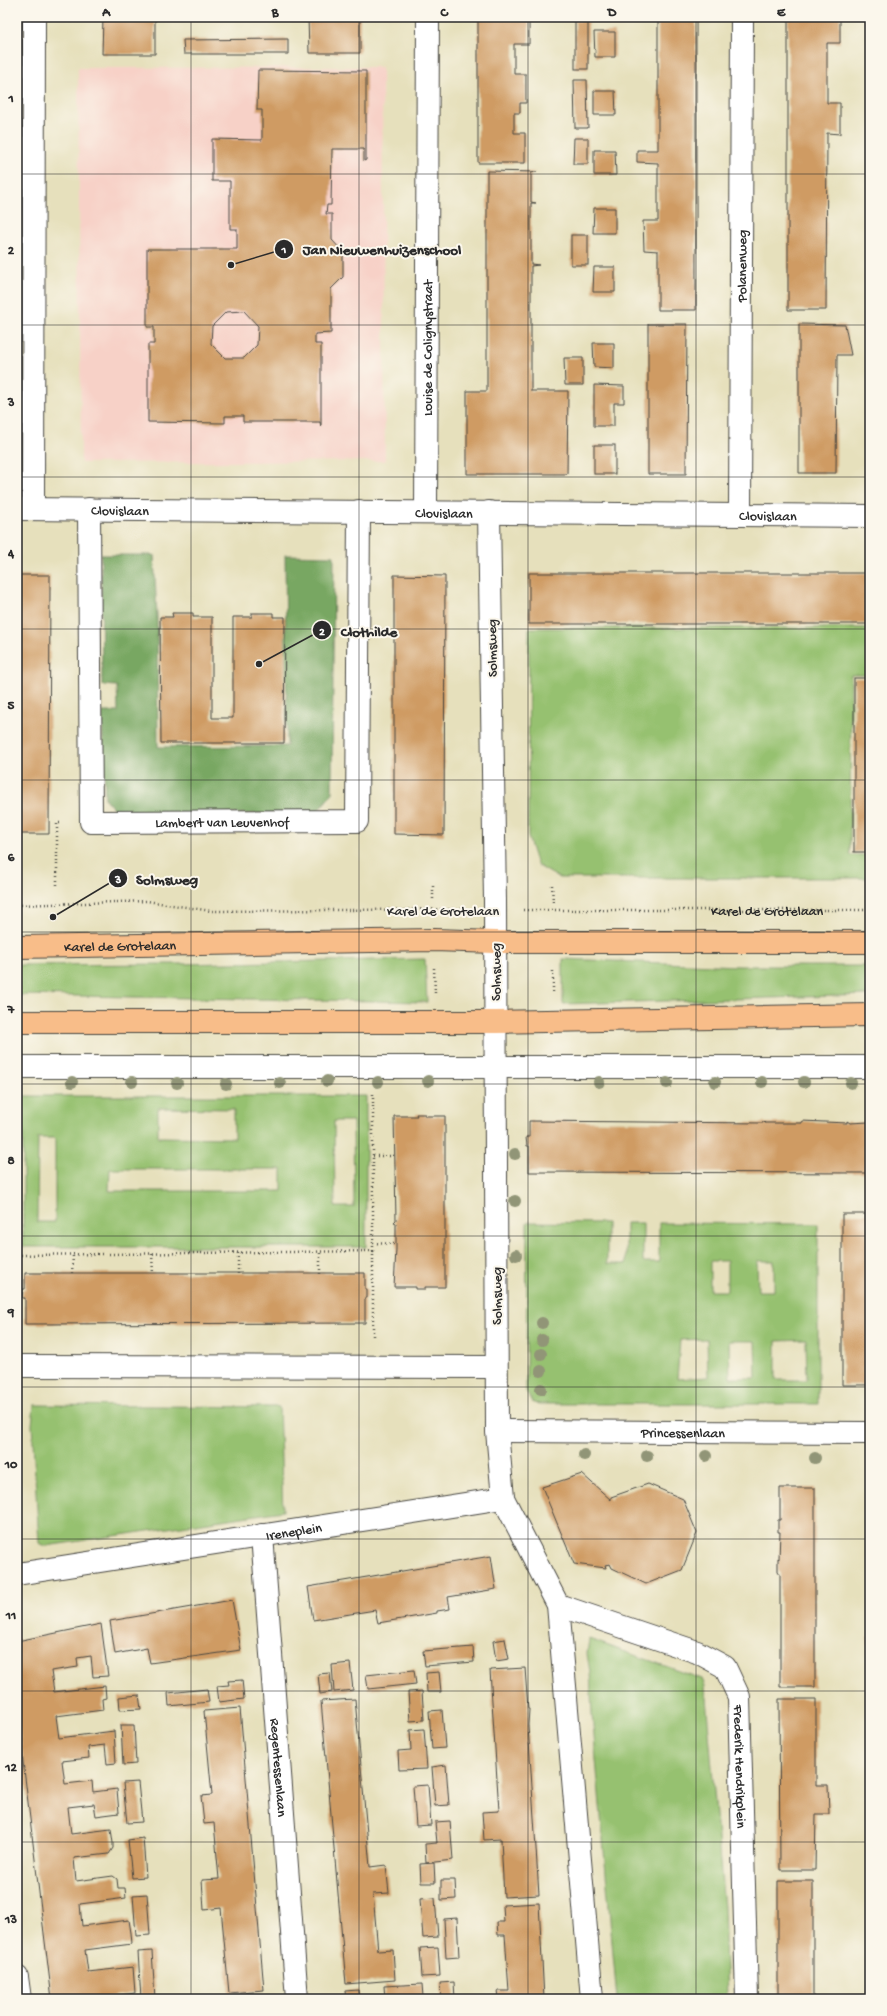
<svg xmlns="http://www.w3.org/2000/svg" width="887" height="2016" font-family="'Gochi Hand',sans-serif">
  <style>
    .built { fill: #f7d1c7 }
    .green { fill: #96c16f; stroke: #60764d; fill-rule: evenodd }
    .forest { fill: #78a762; stroke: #526946 }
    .building { fill: #cf9b63; fill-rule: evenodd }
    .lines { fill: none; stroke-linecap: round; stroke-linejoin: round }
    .minor-casing { stroke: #474641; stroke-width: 24 }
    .major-casing { stroke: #474641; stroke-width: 24 }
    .path { stroke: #474641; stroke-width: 2.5; stroke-dasharray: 1 3; stroke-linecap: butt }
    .minor { stroke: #fff; stroke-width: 22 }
    .major { stroke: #f8bd89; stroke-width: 22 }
    .tree { fill: #919577 }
    .grid { fill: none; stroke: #2b2b2b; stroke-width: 1; stroke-opacity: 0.55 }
    .labels { text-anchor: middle; stroke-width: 4; stroke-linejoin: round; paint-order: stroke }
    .street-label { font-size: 14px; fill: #2b2b2b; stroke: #fbf7ec }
    .leader { fill: none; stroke: #2b2b2b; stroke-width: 1.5 }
    .callout-dot { fill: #2b2b2b; stroke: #fbf7ec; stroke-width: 1.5 }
    .mark-label { font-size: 12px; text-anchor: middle; font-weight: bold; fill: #fff }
    .callout-label { font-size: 15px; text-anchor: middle; font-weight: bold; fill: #2b2b2b; stroke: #fbf7ec; stroke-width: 4; stroke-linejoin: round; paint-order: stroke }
    .neatline { fill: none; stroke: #2b2b2b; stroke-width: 1.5 }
    .grid-label { font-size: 13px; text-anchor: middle; font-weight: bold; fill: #2b2b2b }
  </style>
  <rect width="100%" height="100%" fill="#fbf7ec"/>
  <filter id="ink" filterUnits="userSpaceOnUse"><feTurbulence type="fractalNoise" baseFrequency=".025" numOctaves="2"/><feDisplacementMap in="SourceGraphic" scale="8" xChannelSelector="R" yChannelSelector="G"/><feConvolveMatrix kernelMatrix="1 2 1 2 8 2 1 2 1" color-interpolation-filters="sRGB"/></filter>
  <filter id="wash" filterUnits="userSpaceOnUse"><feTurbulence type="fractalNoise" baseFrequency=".012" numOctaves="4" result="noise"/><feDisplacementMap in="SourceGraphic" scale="16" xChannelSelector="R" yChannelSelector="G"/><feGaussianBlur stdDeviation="0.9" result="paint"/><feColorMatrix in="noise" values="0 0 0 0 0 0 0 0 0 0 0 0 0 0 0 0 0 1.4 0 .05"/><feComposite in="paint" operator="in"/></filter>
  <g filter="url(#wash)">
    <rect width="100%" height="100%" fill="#e6e0bc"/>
    <path class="built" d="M382,67L385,461L81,463L78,68Z"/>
    <g class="green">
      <path d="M529,628H870V675H851L850,855H870V878H559L537,865L528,837Z"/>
      <path d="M425,959L427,1002L17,995V965L178,964Z"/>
      <path d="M563,959L739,966H870V995L563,1004Z"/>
      <path d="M23,1096H366V1247H23ZM158,1108L234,1109V1138L158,1137ZM334,1121H353L354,1207H335ZM38,1138H55V1222H37ZM282,1169V1191H109L110,1169Z"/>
      <path d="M527,1222L607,1223V1264H626V1223H643V1262H659V1223L818,1224V1404H540L533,1403L526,1391ZM710,1261H727V1291H710ZM757,1261H774V1291H758ZM707,1339L708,1377L677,1379L680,1340ZM806,1340L807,1380H776V1341ZM729,1341H755L756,1378H730Z"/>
      <path d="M34,1405L279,1407L283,1511L46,1546L39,1543L32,1425Z"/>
      <path d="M589,1639L702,1679L705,1686L724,1908L727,1999H617L592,1714L590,1672L587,1654Z"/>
    </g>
    <path class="forest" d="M101,555H154L157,617L158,747L287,746L285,555L334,556L332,794L316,813L119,815L105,799L102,712H118L117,686L102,685Z"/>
    <g id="blocks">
      <g class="building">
        <path d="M103,17H155V54H102Z"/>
        <path d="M308,17H360V53H309Z"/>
        <path d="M478,17H529V44H514V74H526V103H520V113H514V133H525V163H478Z"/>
        <path d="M658,17H696V310H658V251L644,250L643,221H658V163L637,162V150H658Z"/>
        <path d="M788,17H840V43H827V103H840V134L827,133L826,310H788Z"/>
        <rect x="575" y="21" width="13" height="48"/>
        <path d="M594,32H615V57H595Z"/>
        <path d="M288,39V54H184L183,40Z"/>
        <path d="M258,70L366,71V160L364,161V149H332L331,205H327L326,214H332V240L343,252V277L331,289V333L315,334V344H321V427L320,422H243V416H225V423L148,422V344H154V327H147V249H237V229H230V181H212V139L262,140V110H257ZM244,311L258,326L257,345L244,358H225L211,344L212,326L226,312Z"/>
        <path d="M574,80H587L588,128H575Z"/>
        <path d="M594,91H615L616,115H594Z"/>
        <path d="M574,138H588V164H573Z"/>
        <path d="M594,150H615L616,175H594Z"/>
        <path d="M487,171L537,172L531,173V202L536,203H531V264L539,265L531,266V391H568L567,474H467V391H487Z"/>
        <path d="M594,208H615V233H593Z"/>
        <rect x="571" y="235" width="17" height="30"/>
        <path d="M594,267H615V292H593Z"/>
        <path d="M648,324H687L686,474H648Z"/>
        <path d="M799,324L845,325L851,355H837L836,473H799Z"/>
        <path d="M593,343H614V368L594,367Z"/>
        <path d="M564,358H583V385H565Z"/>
        <path d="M594,385L624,386V403H614V426H594Z"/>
        <rect x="594" y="445" width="21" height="29"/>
        <rect x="529" y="573" width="341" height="51"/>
        <path d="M17,575H50L49,834H17Z"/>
        <path d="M394,575L445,576L444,835L394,834Z"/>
        <path d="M172,613H193V617H212V718H233V617H252V613H273V617H285L284,743H161L160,617H173Z"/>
        <rect x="854" y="678" width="16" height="174"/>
        <path d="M416,1114H425V1116H445V1287H425V1289H416V1287H394L396,1249V1223L394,1222L396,1220L394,1116H417Z"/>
        <path d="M529,1121L763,1123V1121L765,1123H802V1121L847,1123V1121L850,1123L869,1122V1173L529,1172V1146H527L526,1137H529Z"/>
        <path d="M868,1212H870V1387H868V1385H842V1214H868Z"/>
        <path d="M25,1273H365V1289H367V1298H365V1323L25,1324V1298H22L23,1289H25Z"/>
        <path d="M582,1474L611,1500V1497L648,1484L683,1499L697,1533L682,1570L646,1584L612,1568L610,1564L605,1565L606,1568L574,1564L542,1487Z"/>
        <path d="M780,1488H815V1687H780V1574L778,1571V1558L779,1559L780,1532H778V1520H780Z"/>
        <path d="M491,1556L496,1589L448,1597L450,1609L437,1611V1613L378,1623L375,1610L313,1620L308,1587Z"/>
        <path d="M232,1600L241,1650L150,1663L147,1648L115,1654L110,1621Z"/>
        <path d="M101,1624L108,1676L93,1677L91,1656L77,1658L78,1667L51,1671L54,1692L105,1686L106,1698L102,1699L103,1710L56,1716L59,1738L114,1731L116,1763L107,1764L105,1745L88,1747L89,1758L62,1761L65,1784L92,1781L93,1792L117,1789L119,1813L96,1816L94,1804L68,1807L71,1834L111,1829L113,1843V1848L109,1854L74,1858L76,1881L113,1876L117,1879L118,1888H125L126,1898L80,1904L82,1926L129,1920L131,1933L132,1944L85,1950L88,1972L133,1967L135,1993L101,1998L102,1999H52L17,1712V1641Z"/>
        <rect x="868" y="1637" width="2" height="20"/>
        <path d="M505,1639L509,1659L496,1661L493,1641Z"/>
        <path d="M473,1647L474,1662L425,1666L423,1651Z"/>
        <path d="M350,1663L353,1690L334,1692L332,1665Z"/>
        <path d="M525,1668L528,1709H529L528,1725L539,1895L504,1897L501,1839L484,1840L482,1812L499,1811L490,1670Z"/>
        <path d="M414,1670L416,1684L368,1689L366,1675Z"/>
        <path d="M439,1672L441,1692H427L426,1673Z"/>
        <path d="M330,1673L332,1692L320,1694L318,1674Z"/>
        <path d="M242,1680L244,1699L219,1702L217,1686L229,1685L228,1681Z"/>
        <path d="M207,1689L209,1702L169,1706L168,1693Z"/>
        <path d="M422,1691L424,1720L410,1721L408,1692Z"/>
        <path d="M139,1695L141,1709L120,1710L119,1697Z"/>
        <path d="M355,1699L370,1867L386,1865L389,1893L373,1894L378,1951L393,1950L395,1980L346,1984L321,1701Z"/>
        <path d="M779,1699H816V1785H828L829,1814H816L815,1870H780Z"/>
        <path d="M240,1708L264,1990L229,1993L221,1908L204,1910L202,1880L219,1879L214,1823L204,1824L201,1796L212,1795L204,1711Z"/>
        <path d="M442,1710L445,1748L432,1749L429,1711Z"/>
        <path d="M121,1725H134L136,1764L123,1765Z"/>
        <path d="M424,1729L427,1769L399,1770L398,1751L411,1750L410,1730Z"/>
        <path d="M446,1765L449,1805L435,1806L432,1767Z"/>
        <path d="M138,1782L142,1822L127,1823L123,1783Z"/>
        <path d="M428,1785L431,1825L416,1826L413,1786Z"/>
        <path d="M450,1821L453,1860L426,1863L425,1844L437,1843L435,1822Z"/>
        <path d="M143,1838L146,1877L132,1878L128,1840Z"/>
        <path d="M434,1863L435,1883H421L420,1864Z"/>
        <path d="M441,1880H455L456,1899L441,1900Z"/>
        <path d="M778,1881H813V1999H777L778,1997Z"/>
        <path d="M147,1894L150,1935L136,1936L133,1895Z"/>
        <path d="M435,1898L438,1937L423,1938L420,1899Z"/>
        <path d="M539,1903L544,1999H499L498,1991H509L505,1935H498L497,1922H504L503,1905Z"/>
        <path d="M457,1918L459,1957L446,1958L444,1919Z"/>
        <path d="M438,1947L440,1976L422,1977L420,1948Z"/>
        <path d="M152,1951L155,1999H141L138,1952Z"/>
        <path d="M454,1982L455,1999H441L440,1983Z"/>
        <path d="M422,1984L423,1997L385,1999L384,1986Z"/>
        <path d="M358,1990L359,1999H346L345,1991Z"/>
        <path d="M269,1996V1999H251V1998Z"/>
      </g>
    </g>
  </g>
  <g filter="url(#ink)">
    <use href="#blocks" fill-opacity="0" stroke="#474641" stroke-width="1"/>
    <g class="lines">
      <defs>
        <g id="minor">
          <path id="s2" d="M17,509L870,516"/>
          <path d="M33,509L34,17"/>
          <path id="s3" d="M89,509L91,822L357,821L359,511"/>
          <path id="s4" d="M426,512L428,17"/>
          <path id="s5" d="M740,515L742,17"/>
          <path d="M17,1067H870"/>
          <path d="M17,1366L496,1367"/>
          <path id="s6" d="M497,1431L870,1433"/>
          <path d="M503,1498L558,1605L592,1999"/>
          <path id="s7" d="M262,1535L297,1999"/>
          <path id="s8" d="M17,1574L503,1498L497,1431L495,901L489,512"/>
          <path id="s9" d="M558,1605L697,1652L725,1667L739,1697L747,1999"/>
          <path d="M17,1977L20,1999"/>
        </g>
        <g id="major">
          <path id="s10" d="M17,947L434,940L495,942H870"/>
          <path d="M17,1022H495L870,1015"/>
        </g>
      </defs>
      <use href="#minor" class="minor-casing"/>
      <use href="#major" class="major-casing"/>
      <g class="path">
        <path d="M57,885V823H62"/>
        <path d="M552,885L553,902"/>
        <path d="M433,886V901"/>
        <path d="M17,905L147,901L211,911L468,909"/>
        <path id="s1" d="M523,910H870"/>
        <path d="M434,968L435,993"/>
        <path d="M553,971V992"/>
        <path d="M373,1156H395"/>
        <path d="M373,1243L394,1244"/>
        <path d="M373,1251V1339"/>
        <path d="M152,1254L153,1274"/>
        <path d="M17,1255L373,1251V1094"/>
        <path d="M72,1273L73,1255"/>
        <path d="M238,1274V1252"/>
        <path d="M320,1274V1251"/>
      </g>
      <use href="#minor" class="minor"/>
      <use href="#major" class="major"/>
    </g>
    <g class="tree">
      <circle cx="327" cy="1081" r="6"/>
      <circle cx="428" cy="1081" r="6"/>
      <circle cx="72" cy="1082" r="6"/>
      <circle cx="132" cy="1082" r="6"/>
      <circle cx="378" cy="1082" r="6"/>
      <circle cx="599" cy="1082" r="6"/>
      <circle cx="715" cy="1082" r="6"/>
      <circle cx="762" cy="1082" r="6"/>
      <circle cx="804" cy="1082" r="6"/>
      <circle cx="177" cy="1083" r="6"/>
      <circle cx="280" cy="1083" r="6"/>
      <circle cx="667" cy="1083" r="6"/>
      <circle cx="851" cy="1083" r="6"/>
      <circle cx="226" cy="1084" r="6"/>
      <circle cx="515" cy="1154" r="6"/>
      <circle cx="515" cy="1201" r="6"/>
      <circle cx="516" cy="1255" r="6"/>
      <circle cx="542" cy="1323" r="6"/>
      <circle cx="542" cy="1340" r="6"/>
      <circle cx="541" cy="1354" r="6"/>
      <circle cx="541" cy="1371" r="6"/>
      <circle cx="541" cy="1389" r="6"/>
      <circle cx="584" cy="1455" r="6"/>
      <circle cx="647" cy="1456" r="6"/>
      <circle cx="706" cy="1456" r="6"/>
      <circle cx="815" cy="1458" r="6"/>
    </g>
  </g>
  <path class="grid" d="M191,17V1999M359,17V1999M528,17V1999M696,17V1999M17,174H870M17,325H870M17,477H870M17,629H870M17,780H870M17,932H870M17,1084H870M17,1236H870M17,1387H870M17,1539H870M17,1691H870M17,1842H870"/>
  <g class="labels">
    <g class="street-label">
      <text dy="5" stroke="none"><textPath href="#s5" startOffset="249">Polanenweg</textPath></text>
      <text dy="5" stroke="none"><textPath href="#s4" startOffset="164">Louise de Colignystraat</textPath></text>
      <text dy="5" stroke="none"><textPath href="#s2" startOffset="103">Clovislaan</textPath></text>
      <text dy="5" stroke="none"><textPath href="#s2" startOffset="427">Clovislaan</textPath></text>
      <text dy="5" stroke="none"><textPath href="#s2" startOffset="751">Clovislaan</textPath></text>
      <text transform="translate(491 648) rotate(-91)" y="5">Solmsweg</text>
      <text dy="5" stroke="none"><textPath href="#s3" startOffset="444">Lambert van Leuvenhof</textPath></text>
      <text x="443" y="915">Karel de Grotelaan</text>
      <text dy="5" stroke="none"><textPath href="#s1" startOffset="244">Karel de Grotelaan</textPath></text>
      <text dy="5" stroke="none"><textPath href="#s10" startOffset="103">Karel de Grotelaan</textPath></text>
      <text transform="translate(495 972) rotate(-90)" y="5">Solmsweg</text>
      <text transform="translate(496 1296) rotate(-90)" y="5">Solmsweg</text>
      <text dy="5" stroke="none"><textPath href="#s6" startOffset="186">Princessenlaan</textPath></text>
      <text dy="5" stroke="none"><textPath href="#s8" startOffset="280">Ireneplein</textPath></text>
      <text dy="5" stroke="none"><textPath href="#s9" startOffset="281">Frederik Hendrikplein</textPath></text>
      <text dy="5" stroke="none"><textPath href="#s7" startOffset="233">Regentessenlaan</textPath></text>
    </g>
  </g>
  <path class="leader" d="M231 265L284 249M259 664L322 630M53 917L118 878"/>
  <g class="callout-dot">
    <circle cx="231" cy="265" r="4"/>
    <circle cx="259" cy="664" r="4"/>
    <circle cx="53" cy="917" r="4"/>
    <circle cx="284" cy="249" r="10"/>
    <circle cx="322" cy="630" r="10"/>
    <circle cx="118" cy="878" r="10"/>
  </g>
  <g class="mark-label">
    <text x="284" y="253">1</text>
    <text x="322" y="635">2</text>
    <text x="118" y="883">3</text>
  </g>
  <g class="callout-label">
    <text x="382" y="254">Jan Nieuwenhuizenschool</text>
    <text x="369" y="636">Clothilde</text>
    <text x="167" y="884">Solmsweg</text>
  </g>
  <rect width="887" height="2016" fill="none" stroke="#fbf7ec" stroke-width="44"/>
  <rect x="22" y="22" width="843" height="1972" class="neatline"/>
  <g class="grid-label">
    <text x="106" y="16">A</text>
    <text x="275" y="16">B</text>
    <text x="444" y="16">C</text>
    <text x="612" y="16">D</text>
    <text x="781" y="16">E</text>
    <text x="11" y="102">1</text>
    <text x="11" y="254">2</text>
    <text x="11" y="406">3</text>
    <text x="11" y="557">4</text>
    <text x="11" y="709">5</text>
    <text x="11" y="861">6</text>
    <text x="11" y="1013">7</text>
    <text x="11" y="1164">8</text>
    <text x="11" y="1316">9</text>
    <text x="11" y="1468">10</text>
    <text x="11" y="1619">11</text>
    <text x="11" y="1771">12</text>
    <text x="11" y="1923">13</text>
  </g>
</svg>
